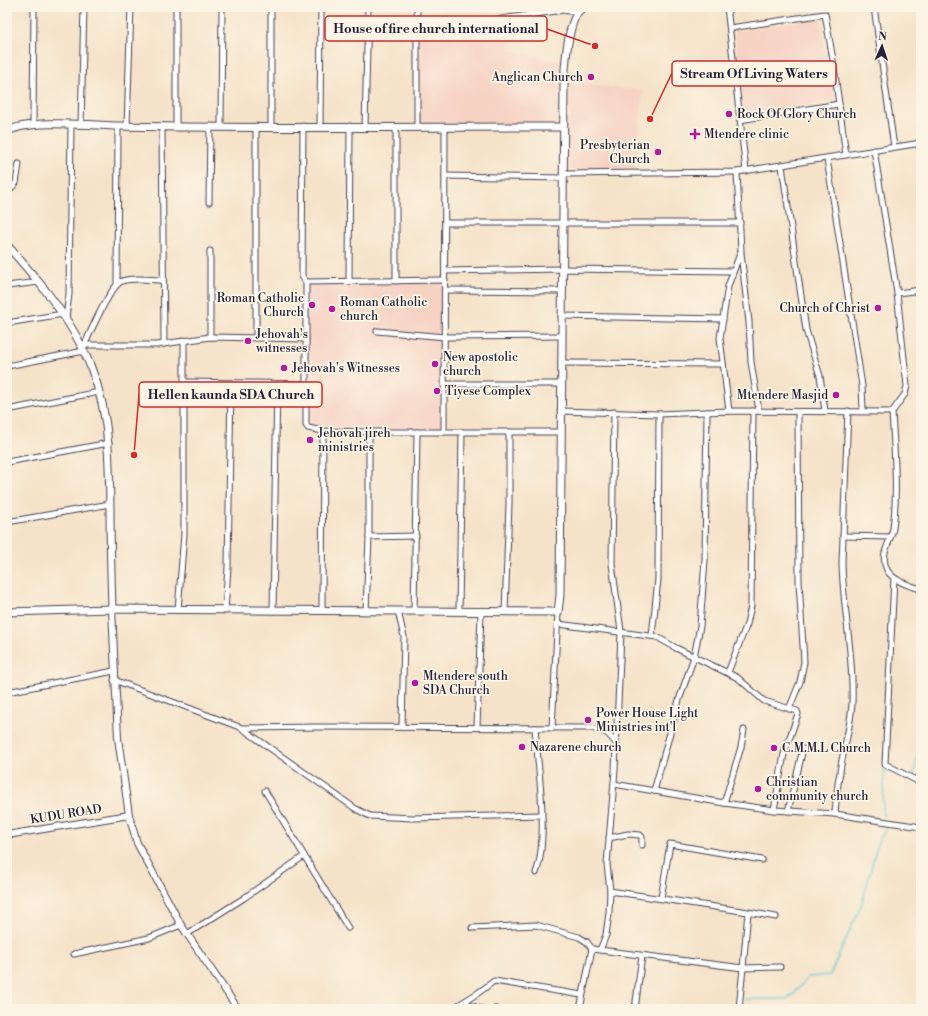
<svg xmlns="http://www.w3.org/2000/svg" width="928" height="1016" font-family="'Libre Bodoni',serif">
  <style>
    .built { fill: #f6d2c3 }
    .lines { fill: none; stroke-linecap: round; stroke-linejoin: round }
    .stream { stroke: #59c6d0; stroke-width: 1.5 }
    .minor-casing { stroke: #423f50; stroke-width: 7 }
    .tertiary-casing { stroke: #423f50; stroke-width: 8 }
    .secondary-casing { stroke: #423f50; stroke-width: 9 }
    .minor { stroke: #fff; stroke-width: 5 }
    .tertiary { stroke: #fff; stroke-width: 6 }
    .secondary { stroke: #fff; stroke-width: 7 }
    .poi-dot { fill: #b5179e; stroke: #fcf5e5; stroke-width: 1.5 }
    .labels { text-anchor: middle; stroke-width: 3.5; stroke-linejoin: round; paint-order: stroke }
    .poi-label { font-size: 12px; fill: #22223b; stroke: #fcf5e5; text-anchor: start }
    .street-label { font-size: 12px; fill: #22223b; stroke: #fcf5e5 }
    .leader { fill: none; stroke: #d62828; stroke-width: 1.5 }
    .callout-dot { fill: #d62828; stroke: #fcf5e5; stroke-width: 1.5 }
    .callout { fill: #fcf5e5; stroke: #d62828; stroke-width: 1.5 }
    .callout-label { font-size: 13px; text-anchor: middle; font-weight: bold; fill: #22223b }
  </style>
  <rect width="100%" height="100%" fill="#fcf5e5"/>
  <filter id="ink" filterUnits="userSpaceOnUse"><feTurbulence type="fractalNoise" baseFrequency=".025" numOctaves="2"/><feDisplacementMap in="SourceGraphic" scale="8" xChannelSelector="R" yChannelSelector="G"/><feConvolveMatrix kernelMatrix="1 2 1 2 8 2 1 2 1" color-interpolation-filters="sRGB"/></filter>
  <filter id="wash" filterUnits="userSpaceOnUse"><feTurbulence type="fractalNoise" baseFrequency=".012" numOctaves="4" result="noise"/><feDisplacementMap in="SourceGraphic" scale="16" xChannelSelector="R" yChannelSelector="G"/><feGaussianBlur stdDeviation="0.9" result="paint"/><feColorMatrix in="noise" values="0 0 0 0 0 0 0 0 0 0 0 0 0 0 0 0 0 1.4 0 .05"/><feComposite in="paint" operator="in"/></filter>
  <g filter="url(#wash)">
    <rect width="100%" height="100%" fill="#f5e3c9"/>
    <g class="built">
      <path d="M513,16L509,50L565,62L564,83L643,90L635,169L562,170V126L416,125L420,51L418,30Z"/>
      <path d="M820,18L834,101L743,115L735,31Z"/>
      <path d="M443,278L442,431L308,426L301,385L306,280Z"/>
    </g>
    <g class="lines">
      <g class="stream">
        <path d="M913,776L921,744"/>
        <path d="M883,816L884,771H890L910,780"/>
        <path d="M745,999H786L793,995L808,977L830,975L862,903L878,842L886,829"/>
        <path d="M725,1009L737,1005"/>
      </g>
    </g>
  </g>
  <g filter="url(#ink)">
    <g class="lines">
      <defs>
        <g id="minor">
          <path d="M417,7V127"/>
          <path d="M727,7L746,171"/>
          <path d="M874,7L894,147"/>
          <path d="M730,28L825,14L833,60L846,155"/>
          <path d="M418,31L563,10L577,12"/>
          <path d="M740,120L839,104"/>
          <path d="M33,124L34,7"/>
          <path d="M81,125L84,7"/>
          <path d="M127,126L131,7"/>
          <path d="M162,126L164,344"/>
          <path d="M176,126V7"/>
          <path d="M221,126L222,7"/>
          <path d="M271,126V7"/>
          <path d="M303,126L302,276L306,282"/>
          <path d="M320,126L321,7"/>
          <path d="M365,127L368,7"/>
          <path d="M396,127V281"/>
          <path d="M919,143L921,155"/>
          <path d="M827,159L862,386L863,410"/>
          <path d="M782,166L806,330L820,376L825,411"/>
          <path d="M563,174L737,172L921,143"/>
          <path d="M445,176L563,178"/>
          <path d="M7,193L16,183L19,164"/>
          <path d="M209,202L210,126"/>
          <path d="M445,223H740"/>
          <path d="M741,253L749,322L751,362L759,411"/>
          <path d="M445,271L562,269L732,271"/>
          <path d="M445,280L306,282V425L308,428L323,431L369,432H560"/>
          <path d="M349,282L350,126"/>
          <path d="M117,284L118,126"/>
          <path d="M7,286L39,282"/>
          <path d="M445,290L562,291"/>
          <path d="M897,293L921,290"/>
          <path d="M561,316L723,319"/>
          <path d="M66,318L69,294L71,125"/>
          <path d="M7,323L63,314"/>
          <path d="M377,331L445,337L561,336"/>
          <path d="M210,337V251"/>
          <path d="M256,338V126"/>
          <path d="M85,344C91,331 110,286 122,281C134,277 150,280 163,280"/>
          <path d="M81,345H157L210,337L306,339"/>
          <path d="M561,363L723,364"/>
          <path d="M7,366L84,351"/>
          <path d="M185,382L306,384"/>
          <path d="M445,384H561"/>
          <path d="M7,410L99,392"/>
          <path d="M560,411L659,414L729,411L892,412L905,394L907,386L897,293L874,150"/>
          <path d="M729,411L720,338L728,286L741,251L737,172"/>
          <path d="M892,412C894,448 898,492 893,528C891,543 879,553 887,570C893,581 910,586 921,589"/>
          <path d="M444,432L445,127"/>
          <path d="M7,462L109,443"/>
          <path d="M7,522L110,504"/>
          <path d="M843,536L889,537"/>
          <path d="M369,537L416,536"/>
          <path d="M894,578L885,764L921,783"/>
          <path d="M178,610L184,534V340"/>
          <path d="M225,611L228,567L231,383"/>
          <path d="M273,611L277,384"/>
          <path d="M322,611L323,431"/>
          <path d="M366,611L369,537V432"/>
          <path d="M398,611L404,637L402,727"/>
          <path d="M414,611L417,432"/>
          <path d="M459,611L462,432"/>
          <path d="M505,612L509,504V432"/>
          <path d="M558,624L657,637L676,648L738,678L764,701L797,711L798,714L784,754L774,810"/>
          <path d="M652,636L658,579L659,414"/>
          <path d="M728,672L747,624L751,606L753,411"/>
          <path d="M114,680L242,728L316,727L591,728L607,733L617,744"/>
          <path d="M7,692L114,671"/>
          <path d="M789,709L800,682L804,662L799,582L798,413"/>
          <path d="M477,727L481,612"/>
          <path d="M535,728C538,767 549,838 536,873"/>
          <path d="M552,728L558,612"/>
          <path d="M243,729L356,809L370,816L413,818L541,815"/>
          <path d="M614,784L724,803L774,810L835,814L921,827"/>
          <path d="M265,791L348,928"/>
          <path d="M654,791L679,700L694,657L700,626L705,560L707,412"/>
          <path d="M724,803L741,747L744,730"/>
          <path d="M788,811L803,749"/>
          <path d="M835,814C836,800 837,786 840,772C843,749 851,727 852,703C854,656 843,610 842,563L848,411"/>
          <path d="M609,838L628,834L640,835L642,837V845"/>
          <path d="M661,898L670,844L762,860"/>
          <path d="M748,912L776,917"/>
          <path d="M472,928L536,925L579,937L587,942L592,949L580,1009"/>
          <path d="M187,934L244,898L304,856"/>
          <path d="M592,949L743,968L748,912L610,891"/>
          <path d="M600,950L606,935L609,913L610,891L607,864L615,770L620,659L621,631L612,564L614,412"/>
          <path d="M74,954L149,938L181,925"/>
          <path d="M463,1003L482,1009"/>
          <path d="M452,1009L478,993L494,981L582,995"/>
          <path d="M495,1009H496"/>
          <path d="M635,1009L642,956"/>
          <path d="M739,1009L743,968L780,967"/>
        </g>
        <g id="tertiary">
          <path d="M112,609L118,738L129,815L137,843L181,925L238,1009"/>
          <path d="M7,835L129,815"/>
        </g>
        <g id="secondary">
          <path d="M7,132C26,119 90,125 115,126C264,129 414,127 563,127"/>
          <path d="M7,245C35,277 63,309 82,347C110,404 109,448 110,509C110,543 111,576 112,609"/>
          <path d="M7,612L112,609L558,612L560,595L564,85C565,68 567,14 584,7"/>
        </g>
      </defs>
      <use href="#minor" class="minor-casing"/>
      <use href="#tertiary" class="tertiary-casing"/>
      <use href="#secondary" class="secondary-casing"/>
      <use href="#minor" class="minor"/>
      <use href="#tertiary" class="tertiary"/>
      <use href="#secondary" class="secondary"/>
    </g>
  </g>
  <g class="poi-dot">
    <circle cx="591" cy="77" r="4"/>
    <circle cx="729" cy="114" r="4"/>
    <path d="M693 128h4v4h4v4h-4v4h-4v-4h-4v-4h4z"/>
    <circle cx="658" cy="152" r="4"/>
    <circle cx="312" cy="305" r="4"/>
    <circle cx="878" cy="308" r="4"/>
    <circle cx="332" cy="309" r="4"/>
    <circle cx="248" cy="341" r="4"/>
    <circle cx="435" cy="364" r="4"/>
    <circle cx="284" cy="368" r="4"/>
    <circle cx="437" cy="391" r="4"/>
    <circle cx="836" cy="395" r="4"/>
    <circle cx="310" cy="440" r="4"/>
    <circle cx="415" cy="683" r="4"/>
    <circle cx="588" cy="720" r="4"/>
    <circle cx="522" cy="747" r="4"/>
    <circle cx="774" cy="748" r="4"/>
    <circle cx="758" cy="789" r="4"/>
  </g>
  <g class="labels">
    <g class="poi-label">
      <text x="583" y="81" text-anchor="end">Anglican Church</text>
      <text x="737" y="118">Rock Of Glory Church</text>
      <text x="704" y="138">Mtendere clinic</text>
      <text x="650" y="149" text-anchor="end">Presbyterian<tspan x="650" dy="14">Church</tspan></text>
      <text x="304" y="302" text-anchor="end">Roman Catholic<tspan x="304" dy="14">Church</tspan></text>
      <text x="340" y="306">Roman Catholic<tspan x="340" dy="14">church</tspan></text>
      <text x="870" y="312" text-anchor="end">Church of Christ</text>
      <text x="256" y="338">Jehovah's<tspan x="256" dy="14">witnesses</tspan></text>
      <text x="443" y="361">New apostolic<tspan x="443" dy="14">church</tspan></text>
      <text x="292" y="372">Jehovah's Witnesses</text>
      <text x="445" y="395">Tiyese Complex</text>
      <text x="828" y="399" text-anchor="end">Mtendere Masjid</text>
      <text x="318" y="437">Jehovah jireh<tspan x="318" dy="14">ministries</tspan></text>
      <text x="423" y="680">Mtendere south<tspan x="423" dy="14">SDA Church</tspan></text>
      <text x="596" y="717">Power House Light<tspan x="596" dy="14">Ministries int'l</tspan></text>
      <text x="530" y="751">Nazarene church</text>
      <text x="782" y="752">C.M.M.L Church</text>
      <text x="766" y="786">Christian<tspan x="766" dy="14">community church</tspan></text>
    </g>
    <g class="street-label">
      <text transform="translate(66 814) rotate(-9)" y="4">KUDU ROAD</text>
    </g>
  </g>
  <path class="leader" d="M595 46L547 29M650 119L672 73M134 455L139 394"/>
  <g class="callout-dot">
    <circle cx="595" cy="46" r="4"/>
    <circle cx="650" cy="119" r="4"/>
    <circle cx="134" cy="455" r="4"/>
  </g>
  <g class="callout">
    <rect x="325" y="16" width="222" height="25" rx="4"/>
    <rect x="672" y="61" width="164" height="25" rx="4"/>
    <rect x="139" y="382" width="183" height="25" rx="4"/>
  </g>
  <g class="callout-label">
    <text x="436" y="33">House of fire church international</text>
    <text x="754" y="78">Stream Of Living Waters</text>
    <text x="231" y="399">Hellen kaunda SDA Church</text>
  </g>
  <rect width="928" height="1016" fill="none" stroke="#fcf5e5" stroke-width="24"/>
  <g transform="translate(882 46) rotate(3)" stroke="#fcf5e5" stroke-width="3" paint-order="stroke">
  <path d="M0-3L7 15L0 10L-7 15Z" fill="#22223b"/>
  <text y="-6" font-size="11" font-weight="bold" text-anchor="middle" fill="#22223b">N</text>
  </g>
</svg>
